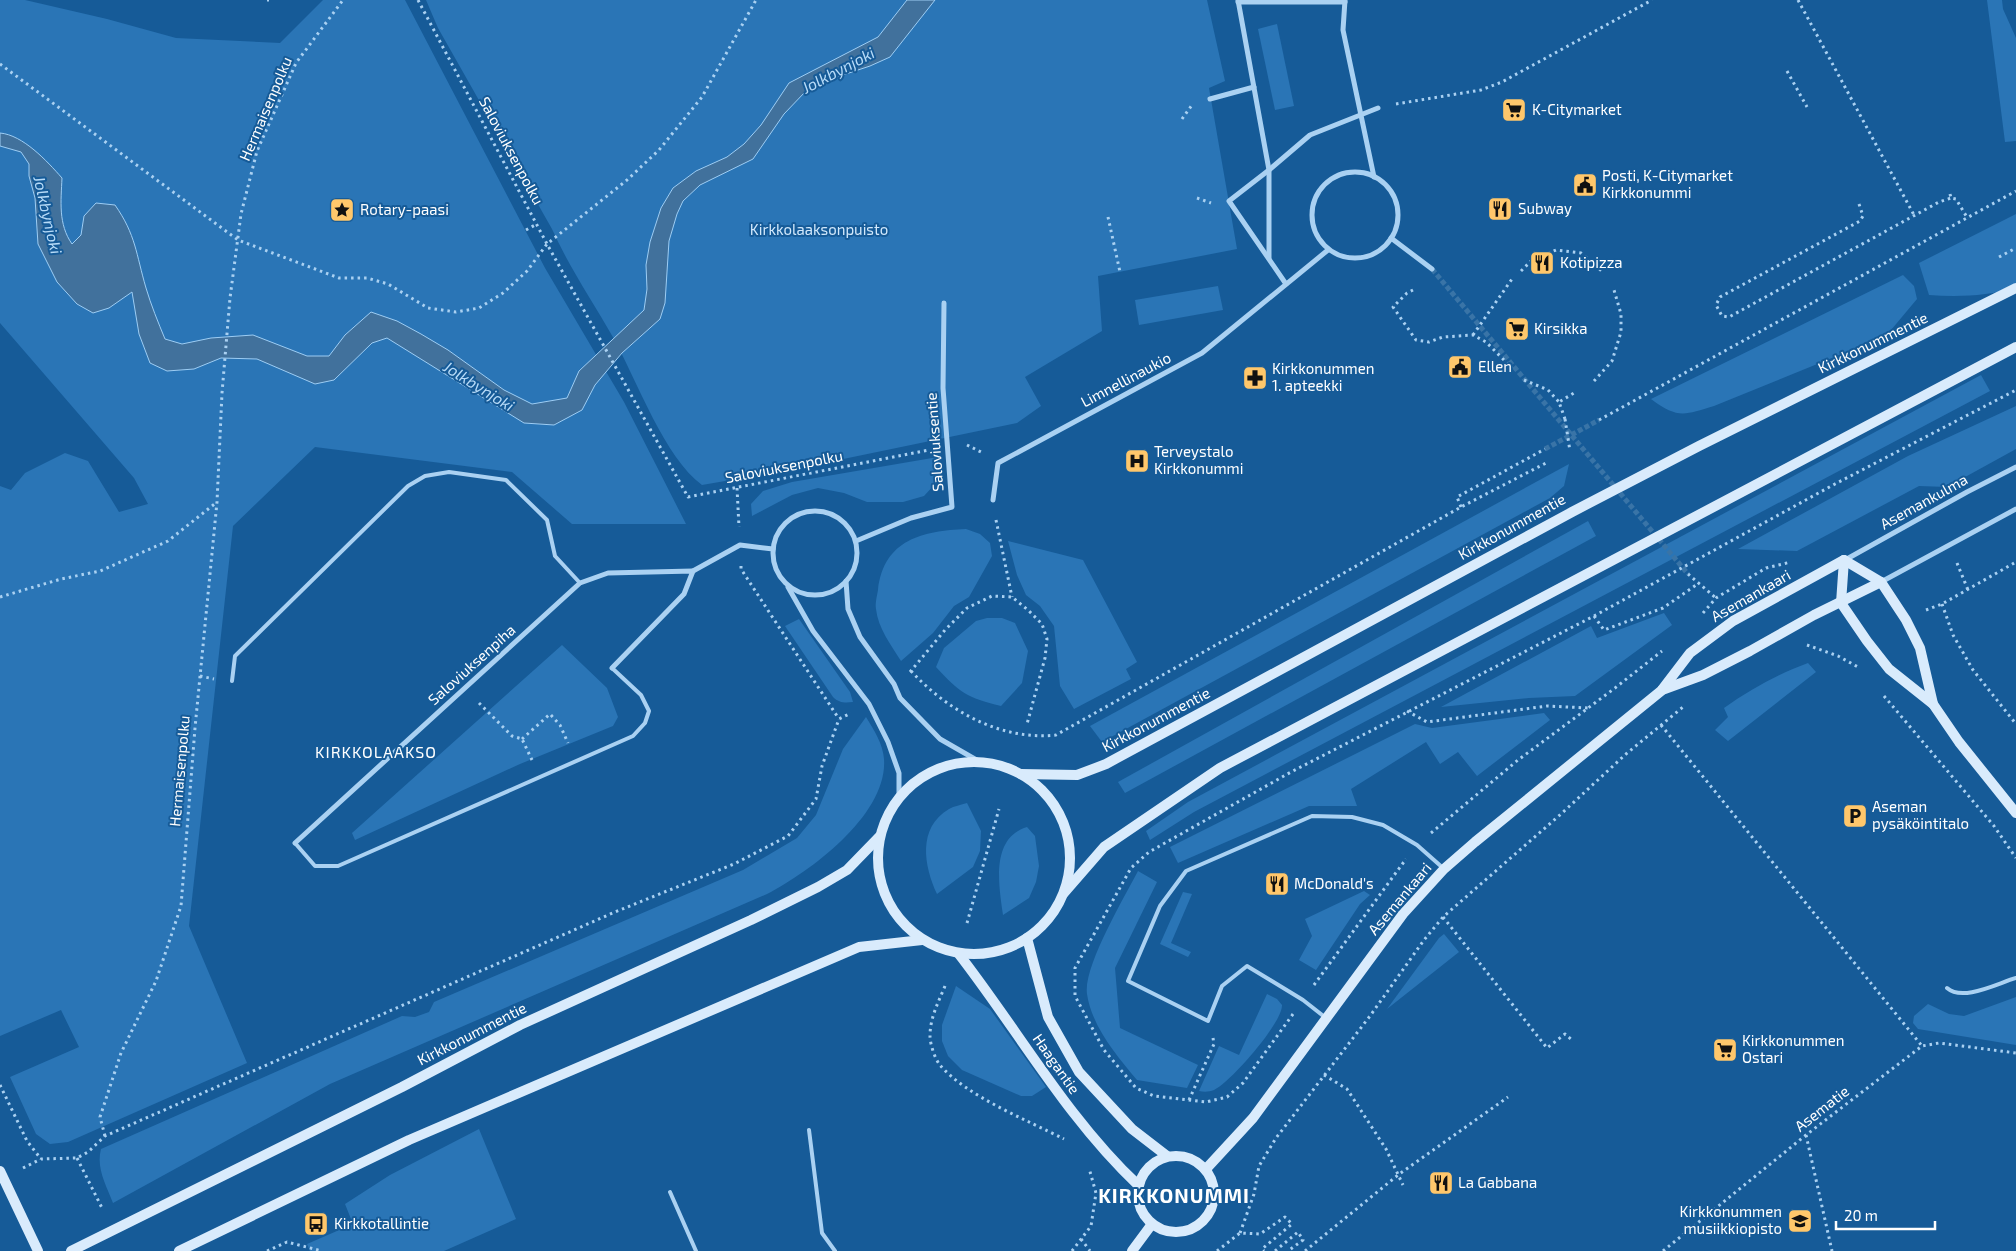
<svg xmlns="http://www.w3.org/2000/svg" width="2016" height="1251" font-family="'Exo 2',sans-serif">
  <style>
    .green { fill: #2a75b6 }
    .water { fill: #41719c; stroke: #9dcdf4 }
    .lines { fill: none; stroke-linecap: round; stroke-linejoin: round }
    .street-tunnel { stroke: #3974a7; stroke-width: 5; stroke-dasharray: 5 2.5; stroke-linecap: butt }
    .path { stroke: #aad1f2; stroke-width: 3; stroke-dasharray: 2.5 4; stroke-linecap: butt }
    .lane { stroke: #aad1f2; stroke-width: 4 }
    .street { stroke: #aad1f2; stroke-width: 5 }
    .secondary { stroke: #d9ebfc; stroke-width: 10 }
    .path-bridge { stroke: #aad1f2; stroke-width: 3; stroke-dasharray: 2.5 4; stroke-linecap: butt }
    .labels { text-anchor: middle; stroke-width: 4; stroke-linejoin: round; paint-order: stroke }
    .street-label { font-size: 15px; fill: #fff; stroke: #165b98 }
    .poi-label { font-size: 15px; fill: #fff; stroke: #165b98; text-anchor: start }
    .park-label { font-size: 15px; fill: #d2e9fc; stroke: #165b98 }
    .water-label { font-size: 16px; font-style: italic; fill: #b7dbf8; stroke: #165b98 }
    .neighbourhood-label { font-size: 16px; letter-spacing: 1px; fill: #fff; stroke: #165b98 }
    .district-label { font-size: 20px; font-weight: bold; letter-spacing: 1px; fill: #fff; stroke: #165b98 }
  </style>
  <rect width="100%" height="100%" fill="#165b98"/>
  <g class="green">
    <path d="M0,0H25L107,19L176,38L280,43L323,0H405L545,268L624,402L686,524H572L512,472L315,447L233,526L189,926L247,1063L68,1142L50,1144L36,1134L10,1077L79,1047L61,1010L0,1036V486L11,490L25,473L65,453L88,461L119,512L148,504L134,478L0,323Z"/>
    <path d="M426,0H1207L1225,81L1209,88L1237,249L1098,276L1102,331L1025,377L1041,406L1017,423L795,469L702,485C665,458 637,381 614,339C593,302 569,267 552,229L438,28Z"/>
    <path d="M1987,0H2002L2003,9L2016,38V141L2005,142Z"/>
    <path d="M1277,24L1294,106L1275,110L1258,29Z"/>
    <path d="M2016,214V288C1988,296 1958,297 1929,295L1919,263Z"/>
    <path d="M1903,275L1914,286L1917,299L1886,336L1714,406C1684,415 1678,419 1651,399Z"/>
    <path d="M1218,286L1223,310L1139,325L1135,300Z"/>
    <path d="M1981,375L1990,391L1194,812L1150,840L1146,831L1188,802Z"/>
    <path d="M2016,406V449L1947,487L1919,486L1797,551L1738,549L1908,456Z"/>
    <path d="M938,457L936,483L924,496L903,502H867L844,493L818,488L792,495L752,516L751,504L763,491L792,482Z"/>
    <path d="M1569,464L1564,486L1550,498L1102,742L1090,726Z"/>
    <path d="M1588,521L1596,536L1125,793L1118,782Z"/>
    <path d="M966,529L980,534L990,543L992,556L969,597L954,606L933,633L901,661C891,645 878,628 876,609C875,603 877,596 878,590C884,539 923,531 966,529Z"/>
    <path d="M1008,541L1083,560L1137,662L1126,669L1131,679L1074,709L1060,686L1054,626L1040,606L1026,595L1017,575Z"/>
    <path d="M1664,613L1672,625L1575,696L1529,698L1441,707L1591,626L1597,638Z"/>
    <path d="M987,618H1002L1015,623L1028,651L1022,683L1001,706C967,698 959,692 936,667L944,648L976,621Z"/>
    <path d="M799,619L850,692L853,702C845,703 839,703 833,697L785,626Z"/>
    <path d="M562,645L607,688L618,717L613,726L520,764L355,840L352,833Z"/>
    <path d="M1808,663L1816,672L1728,741L1715,730L1728,717L1724,708C1751,689 1778,674 1808,663Z"/>
    <path d="M1544,713L1550,720L1477,776L1458,752L1440,764L1426,742L1351,789L1357,806H1309L1178,863L1170,847L1415,724L1432,728Z"/>
    <path d="M866,717C874,730 883,744 884,759C888,814 811,871 767,894L330,1084L113,1203C106,1185 96,1168 101,1149L402,1016L415,1017L429,1012L434,1002L743,870L797,838L816,815L843,749Z"/>
    <path d="M967,803L981,831L980,851L973,867L937,894C924,866 917,828 949,809C954,806 961,805 967,803Z"/>
    <path d="M1027,827L1035,836L1039,866L1036,882L1029,898L1003,915C999,886 990,838 1027,827Z"/>
    <path d="M1138,871L1157,882L1115,968L1120,1028L1198,1065L1187,1088L1137,1080C1117,1056 1092,1027 1087,994C1083,967 1124,898 1138,871Z"/>
    <path d="M1364,891L1370,895L1360,904L1316,970L1299,960L1312,936L1305,919Z"/>
    <path d="M1183,892L1192,894L1171,943L1191,952L1188,957L1160,944Z"/>
    <path d="M1444,934L1459,952L1387,1009L1439,938Z"/>
    <path d="M956,986L990,1009L1046,1087L1032,1096H1021L962,1070L948,1056L942,1041V1025Z"/>
    <path d="M1267,994L1277,999L1282,1005C1283,1022 1231,1082 1214,1090C1209,1092 1204,1092 1199,1091L1219,1046L1239,1055Z"/>
    <path d="M2016,997V1045L1918,1029L1913,1023L1914,1016L1928,1004L1949,1014L1964,1016Z"/>
    <path d="M479,1129L516,1219L444,1251H310L307,1244L353,1224L345,1204L390,1175Z"/>
  </g>
  <path class="water" d="M907,0H935L890,57L870,66L822,82L805,92L784,114L753,159L700,185L683,201L677,214L669,241L665,303L660,319L622,353L595,385L582,410L554,425L524,423L387,338L372,343L334,380L315,384L257,359L221,358L194,369L167,371L150,363L139,334L132,292L109,308L93,313L77,304L57,282L38,244L35,198L29,176V164L21,152L0,146V133C23,135 47,161 62,178C61,201 58,224 72,244L81,235L84,216L96,203L115,205C136,235 136,254 146,288C151,305 158,322 165,339L182,344L211,338L253,335L307,356H329L345,335L371,312L397,321L421,334L448,350L504,390L532,404L567,398L579,371L644,310L647,289L646,265L650,242L661,208L673,188L696,171L727,157L744,144L761,125L789,83L878,37Z"/>
  <g class="lines">
    <g class="street-tunnel">
      <path d="M1432,269L1688,574"/>
      <path d="M1545,449L1599,420"/>
    </g>
    <g class="path">
      <path d="M267,0H269"/>
      <path d="M418,0L547,244L688,497L929,450"/>
      <path d="M1798,0L1914,215"/>
      <path d="M0,64L238,240L339,278H367L388,284L428,308L456,312L479,308L503,293L527,271L547,244L627,180L659,150L702,97L756,0"/>
      <path d="M1787,71L1807,107"/>
      <path d="M1396,104L1481,90L1502,82L1652,0"/>
      <path d="M1182,119L1192,105"/>
      <path d="M1950,194L1951,198L1956,199L1968,219"/>
      <path d="M1197,198L1211,203"/>
      <path d="M1859,204L1863,216L1860,221L1720,297L1716,305L1722,316L1729,317L1939,202L1951,198"/>
      <path d="M1108,217L1120,272"/>
      <path d="M526,230L537,224"/>
      <path d="M1999,257L2016,248"/>
      <path d="M1521,271L1532,260L1556,250L1581,253L1604,273"/>
      <path d="M1413,290L1407,293L1393,307L1416,340L1429,342L1443,337L1473,335L1486,342L1512,368"/>
      <path d="M1473,335L1512,279"/>
      <path d="M1524,380L1548,390L1559,402"/>
      <path d="M1594,381L1612,361L1621,332V314L1614,290"/>
      <path d="M1565,419L1559,402L1574,393"/>
      <path d="M1599,420L2016,191"/>
      <path d="M967,445L981,452"/>
      <path d="M737,488L739,527"/>
      <path d="M1461,507L1457,497L1545,449"/>
      <path d="M996,520L1012,597"/>
      <path d="M1957,563L1968,590"/>
      <path d="M741,566V569L839,719"/>
      <path d="M1688,574L1717,599"/>
      <path d="M0,597L61,579L100,571L168,541L217,502"/>
      <path d="M1942,604L1953,635L1973,670L2016,724"/>
      <path d="M1926,610L1942,604L2016,562"/>
      <path d="M1703,613L1716,598L1766,568L1791,562"/>
      <path d="M1594,616L1604,630L1663,608L1699,583"/>
      <path d="M1807,645L1838,656L1858,667"/>
      <path d="M911,671C948,711 1001,741 1056,735L1461,507L1546,463"/>
      <path d="M910,672L945,630L967,608L992,596L1012,597L1028,610L1042,624L1047,639L1045,658L1027,724"/>
      <path d="M200,676L214,679"/>
      <path d="M1884,696L1994,826L2016,858"/>
      <path d="M479,703L512,736L522,739L532,760"/>
      <path d="M1407,711L1427,722L1547,706L1588,708"/>
      <path d="M1661,725L1922,1046"/>
      <path d="M522,739L550,714L560,725L568,743"/>
      <path d="M1431,833L1518,760L1615,688L1662,651"/>
      <path d="M1443,917L1547,1048L1565,1034L1572,1040"/>
      <path d="M967,923L999,809"/>
      <path d="M1314,985L1406,859"/>
      <path d="M945,986C938,1003 930,1018 930,1036C930,1044 935,1059 940,1065C966,1096 1027,1120 1064,1139"/>
      <path d="M1293,1014L1243,1083L1227,1097L1206,1102L1154,1096L1136,1088L1104,1050L1075,996V968L1131,868L1149,852L1291,772L1594,616L1835,484L2016,390"/>
      <path d="M1324,1075L1347,1089L1386,1149L1403,1185"/>
      <path d="M0,1085L27,1141L41,1159"/>
      <path d="M1189,1100L1214,1044L1213,1038"/>
      <path d="M1806,1135L1832,1251"/>
      <path d="M105,1136L100,1117L121,1053L156,981L181,906L195,728L217,502L222,393L230,298L241,214L257,151L296,63L343,0"/>
      <path d="M77,1158L103,1210"/>
      <path d="M23,1168L41,1159L77,1158L88,1152L105,1136L615,912L734,864L788,836L816,799L822,766L839,719L851,713"/>
      <path d="M1240,1233L1254,1194L1259,1166L1276,1138L1370,1016L1424,940L1443,917L1561,814L1626,754L1683,707"/>
      <path d="M1081,1239L1090,1251"/>
      <path d="M267,1251L287,1242L322,1251"/>
      <path d="M1072,1251L1091,1226L1096,1193L1089,1168"/>
      <path d="M1217,1251L1240,1233L1260,1234L1285,1217L1292,1224L1262,1249L1264,1251"/>
      <path d="M1275,1251L1298,1232L1303,1240L1288,1251"/>
      <path d="M1305,1251L1398,1175L1508,1097"/>
      <path d="M1663,1251L1806,1135L1922,1046L1939,1043L2016,1053"/>
    </g>
    <g class="lane">
      <path d="M232,681L235,656L408,486L425,476L449,472L506,480L547,520L555,556L580,583"/>
      <path d="M295,843L315,866H338L633,736L645,723L649,711L641,695L612,668"/>
      <path d="M1947,988C1963,1002 1998,983 2016,978"/>
      <path d="M1326,1018L1303,1000L1247,966L1222,986L1208,1021L1128,981L1160,906L1186,871L1312,816L1352,817L1383,825L1417,845L1443,868"/>
      <path d="M809,1130L822,1233L835,1251"/>
      <path d="M670,1192L696,1251"/>
    </g>
    <g class="street">
      <path d="M1238,0L1269,170V258"/>
      <path d="M1345,0L1343,30L1374,177"/>
      <path d="M1238,2H1345"/>
      <path d="M1210,99L1254,87"/>
      <circle cx="1355" cy="215" r="43"/>
      <path d="M1391,238L1432,269"/>
      <path d="M1286,284L1229,201L1269,170L1310,135L1378,108"/>
      <path d="M993,500L998,463L1202,353L1328,250"/>
      <circle cx="815" cy="553" r="42"/>
      <path d="M856,541L911,518L952,507L943,388L944,303"/>
      <path d="M1845,560L1967,492L2016,467"/>
      <path d="M693,571L740,545L773,549"/>
      <path d="M846,581L848,609L860,637L894,684L900,698L940,739L980,762"/>
      <path d="M1881,582L2016,509"/>
      <path d="M788,587L813,631L869,704L888,742L899,773V797"/>
      <path d="M295,843L580,583L608,573L693,571L684,594L612,668"/>
    </g>
    <g class="secondary">
      <path d="M1844,560L1841,603L1867,641L1889,669L1933,704L1959,742L2016,813"/>
      <path d="M1844,560L1881,582L1906,620L1920,648L1933,704"/>
      <path d="M1662,690L1703,675L1750,651L1814,615L1881,582"/>
      <circle cx="974" cy="858" r="96"/>
      <path d="M1021,774L1077,775L1106,764L1572,512L1699,446L2016,288"/>
      <path d="M1064,893L1104,847L1220,768L2016,347"/>
      <path d="M1027,938L1048,1017L1079,1072L1132,1129L1167,1156"/>
      <path d="M958,953C1018,1030 1066,1117 1138,1185"/>
      <circle cx="1176" cy="1194" r="38"/>
      <path d="M1206,1169L1253,1118L1403,914L1444,869L1475,842L1661,691L1690,653L1733,621L1844,560"/>
      <path d="M0,1171L38,1251"/>
      <path d="M71,1251L402,1087L520,1025L751,920L818,887L847,870L880,836"/>
      <path d="M179,1251L409,1140L859,947L922,940"/>
      <path d="M1132,1251L1152,1224"/>
    </g>
    <path class="path-bridge" d="M1565,419L1570,451"/>
  </g>
  <defs>
    <symbol id="supermarket-square" viewBox="-11 -11 22 22"><rect x="-9" y="-9" width="18" height="18" rx="4" fill="#ffc76b" stroke="#165b98"/><path d="M-6-5.5h2.5l.6 2H6L4.5 2H-2.5L-4.4-4H-6ZM-1.5 3.2a1.3 1.3 0 1 0 .1 0ZM3 3.2a1.3 1.3 0 1 0 .1 0Z" fill="#111"/></symbol>
    <symbol id="civic-square" viewBox="-11 -11 22 22"><rect x="-9" y="-9" width="18" height="18" rx="4" fill="#ffc76b" stroke="#165b98"/><path d="M-.6-6.5H3V-4.5H.6V-3L4-1V1h2V6H-6V1h2V-1L-.6-3ZM-1.2 2.5V6h2.4V2.5Z" fill="#111"/></symbol>
    <symbol id="restaurant-square" viewBox="-11 -11 22 22"><rect x="-9" y="-9" width="18" height="18" rx="4" fill="#ffc76b" stroke="#165b98"/><path d="M-5-6h1v4h1v-4h1v4h1v-4h1v5L-1.5 .5V6h-2V.5L-5-1ZM5-6V6H3V1.5H1.5Q1.5-4 5-6Z" fill="#111"/></symbol>
    <symbol id="sight-square" viewBox="-11 -11 22 22"><rect x="-9" y="-9" width="18" height="18" rx="4" fill="#ffc76b" stroke="#165b98"/><path d="M0-6L1.8-2.2L6-1.7L2.9 1.2L3.7 5.4L0 3.3L-3.7 5.4L-2.9 1.2L-6-1.7L-1.8-2.2Z" fill="#111"/></symbol>
    <symbol id="pharmacy-square" viewBox="-11 -11 22 22"><rect x="-9" y="-9" width="18" height="18" rx="4" fill="#ffc76b" stroke="#165b98"/><path d="M-2-6h4v4h4v4h-4v4h-4v-4h-4v-4h4Z" fill="#111"/></symbol>
    <symbol id="hospital-square" viewBox="-11 -11 22 22"><rect x="-9" y="-9" width="18" height="18" rx="4" fill="#ffc76b" stroke="#165b98"/><path d="M-5-5h3v3.5h4V-5h3V5h-3V1.5h-4V5h-3Z" fill="#111"/></symbol>
    <symbol id="parking-square" viewBox="-11 -11 22 22"><rect x="-9" y="-9" width="18" height="18" rx="4" fill="#ffc76b" stroke="#165b98"/><path d="M-3.5-5.5H1a3.5 3.5 0 0 1 0 7H-1V5.5H-3.5ZM-1-3.4V-.6H.8a1.4 1.4 0 0 0 0-2.8Z" fill="#111"/></symbol>
    <symbol id="university-square" viewBox="-11 -11 22 22"><rect x="-9" y="-9" width="18" height="18" rx="4" fill="#ffc76b" stroke="#165b98"/><path d="M0-5L7-2L0 1L-7-2ZM-4 1L0 2.5L4 1V4Q0 6-4 4Z" fill="#111"/></symbol>
    <symbol id="bus-square" viewBox="-11 -11 22 22"><rect x="-9" y="-9" width="18" height="18" rx="4" fill="#ffc76b" stroke="#165b98"/><path d="M-5-6H5V4H4V6H2V4H-2V6H-4V4H-5ZM-3.5-4V0h7V-4ZM-3.5 1.2v1.5H-2V1.2ZM2 1.2v1.5H3.5V1.2Z" fill="#111"/></symbol>
  </defs>
  <g fill-rule="evenodd">
    <use href="#supermarket-square" x="1500" y="96" width="28" height="28"/>
    <use href="#civic-square" x="1571" y="171" width="28" height="28"/>
    <use href="#restaurant-square" x="1486" y="195" width="28" height="28"/>
    <use href="#sight-square" x="328" y="196" width="28" height="28"/>
    <use href="#restaurant-square" x="1528" y="249" width="28" height="28"/>
    <use href="#supermarket-square" x="1503" y="315" width="28" height="28"/>
    <use href="#civic-square" x="1446" y="353" width="28" height="28"/>
    <use href="#pharmacy-square" x="1241" y="364" width="28" height="28"/>
    <use href="#hospital-square" x="1123" y="447" width="28" height="28"/>
    <use href="#parking-square" x="1841" y="802" width="28" height="28"/>
    <use href="#restaurant-square" x="1263" y="870" width="28" height="28"/>
    <use href="#supermarket-square" x="1711" y="1036" width="28" height="28"/>
    <use href="#restaurant-square" x="1427" y="1169" width="28" height="28"/>
    <use href="#university-square" x="1786" y="1207" width="28" height="28"/>
    <use href="#bus-square" x="302" y="1210" width="28" height="28"/>
  </g>
  <g class="labels">
    <g class="street-label">
      <text transform="translate(266 109) rotate(-67)" y="5">Hermaisenpolku</text>
      <text transform="translate(511 151) rotate(62)" y="5">Saloviuksenpolku</text>
      <text transform="translate(1873 343) rotate(-26)" y="5">Kirkkonummentie</text>
      <text transform="translate(1126 380) rotate(-28)" y="5">Limnellinaukio</text>
      <text transform="translate(935 442) rotate(-94)" y="5">Saloviuksentie</text>
      <text transform="translate(784 467) rotate(-11)" y="5">Saloviuksenpolku</text>
      <text transform="translate(1924 502) rotate(-29)" y="5">Asemankulma</text>
      <text transform="translate(1512 527) rotate(-29)" y="5">Kirkkonummentie</text>
      <text transform="translate(1751 596) rotate(-30)" y="5">Asemankaari</text>
      <text transform="translate(472 665) rotate(-42)" y="5">Saloviuksenpiha</text>
      <text transform="translate(1156 720) rotate(-28)" y="5">Kirkkonummentie</text>
      <text transform="translate(180 771) rotate(-85)" y="5">Hermaisenpolku</text>
      <text transform="translate(1400 899) rotate(-50)" y="5">Asemankaari</text>
      <text transform="translate(472 1034) rotate(-27)" y="5">Kirkkonummentie</text>
      <text transform="translate(1056 1064) rotate(55)" y="5">Haagantie</text>
      <text transform="translate(1822 1109) rotate(-38)" y="5">Asematie</text>
    </g>
    <g class="poi-label">
      <text x="1532" y="115">K-Citymarket</text>
      <text x="1602" y="181">Posti, K-Citymarket<tspan x="1602" dy="17">Kirkkonummi</tspan></text>
      <text x="1518" y="214">Subway</text>
      <text x="360" y="215">Rotary-paasi</text>
      <text x="1560" y="268">Kotipizza</text>
      <text x="1534" y="334">Kirsikka</text>
      <text x="1478" y="372">Ellen</text>
      <text x="1272" y="374">Kirkkonummen<tspan x="1272" dy="17">1. apteekki</tspan></text>
      <text x="1154" y="457">Terveystalo<tspan x="1154" dy="17">Kirkkonummi</tspan></text>
      <text x="1872" y="812">Aseman<tspan x="1872" dy="17">pysäköintitalo</tspan></text>
      <text x="1294" y="889">McDonald's</text>
      <text x="1742" y="1046">Kirkkonummen<tspan x="1742" dy="17">Ostari</tspan></text>
      <text x="1458" y="1188">La Gabbana</text>
      <text x="1782" y="1217" text-anchor="end">Kirkkonummen<tspan x="1782" dy="17">musiikkiopisto</tspan></text>
      <text x="334" y="1229">Kirkkotallintie</text>
    </g>
    <g class="park-label">
      <text x="819" y="235">Kirkkolaaksonpuisto</text>
    </g>
    <g class="water-label">
      <text transform="translate(838 70) rotate(-28)" y="6">Jolkbynjoki</text>
      <text transform="translate(48 215) rotate(77)" y="6">Jolkbynjoki</text>
      <text transform="translate(479 386) rotate(32)" y="6">Jolkbynjoki</text>
    </g>
    <g class="neighbourhood-label">
      <text x="376" y="758">KIRKKOLAAKSO</text>
    </g>
    <g class="district-label">
      <text x="1174" y="1203">KIRKKONUMMI</text>
    </g>
  </g>
  <path d="M1836 1221v8h99v-8" fill="none" stroke="#ffffff" stroke-width="2.5"/>
  <text x="1844" y="1221" font-size="15" fill="#ffffff" stroke="#165b98" stroke-width="4" paint-order="stroke">20 m</text>
</svg>
